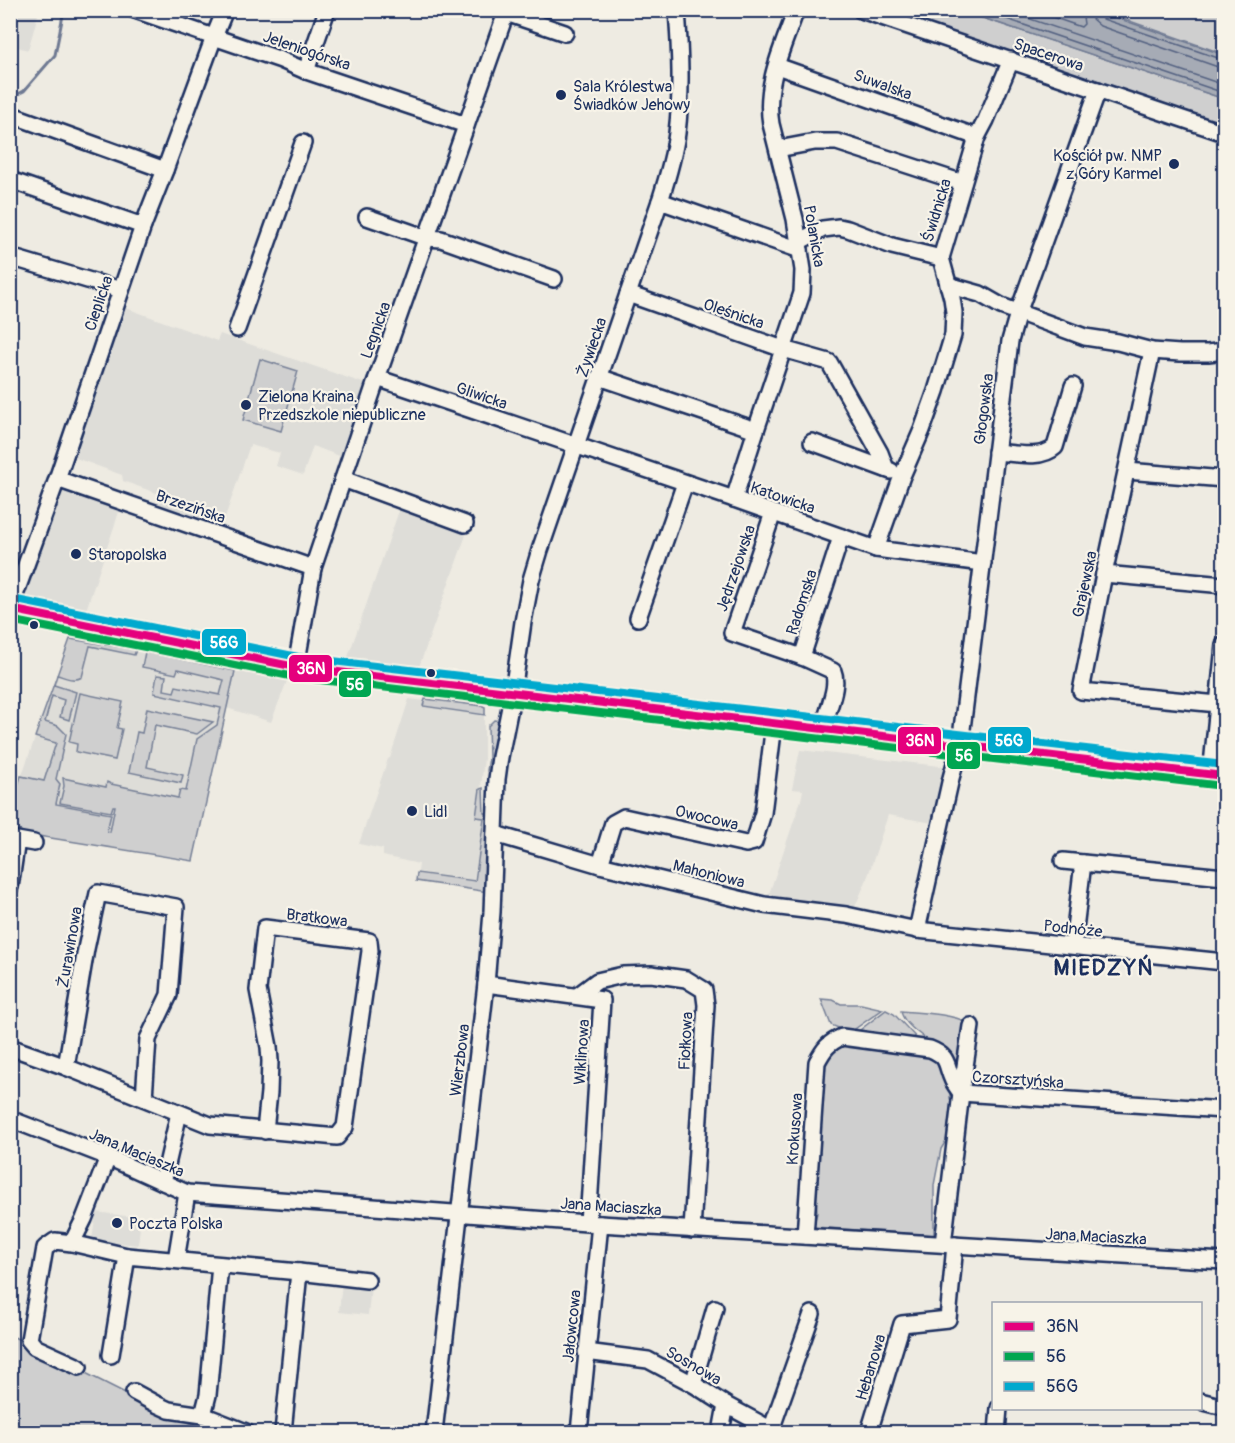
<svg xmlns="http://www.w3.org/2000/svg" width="1235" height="1443" font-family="Pangolin,sans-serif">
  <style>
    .built { fill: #deddd8 }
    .green { fill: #cfcfcf; stroke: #757f96; stroke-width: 1.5 }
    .water { fill: #a6abb5; stroke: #6e7992; stroke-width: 1.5 }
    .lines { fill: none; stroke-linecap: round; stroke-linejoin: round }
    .shore { stroke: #536181; stroke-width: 1.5 }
    .stream { stroke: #6e7992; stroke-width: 3 }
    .minor-casing { stroke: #1b2f5e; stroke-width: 20 }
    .major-casing { stroke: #1b2f5e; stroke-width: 22 }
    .minor { stroke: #f7f3e8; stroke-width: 15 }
    .major { stroke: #f7f3e8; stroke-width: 18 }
    .bus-1-casing { stroke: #f7f3e8; stroke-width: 12 }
    .bus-2-casing { stroke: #f7f3e8; stroke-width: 12 }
    .bus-3-casing { stroke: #f7f3e8; stroke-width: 12 }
    .bus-1 { stroke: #e5007d; stroke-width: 8 }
    .bus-2 { stroke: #00a651; stroke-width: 8 }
    .bus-3 { stroke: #00a9ce; stroke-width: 8 }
    .poi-dot { fill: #1b2f5e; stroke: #f7f3e8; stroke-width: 2 }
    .labels { text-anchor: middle; stroke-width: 4.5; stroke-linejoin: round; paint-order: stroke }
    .street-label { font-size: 16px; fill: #1b2f5e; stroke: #f7f3e8 }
    .poi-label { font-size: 16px; fill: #1b2f5e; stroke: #f7f3e8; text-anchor: start }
    .district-label { font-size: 22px; font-weight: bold; letter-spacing: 1.5px; fill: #1b2f5e; stroke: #f7f3e8 }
    .line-badge { stroke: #f7f3e8; stroke-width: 2 }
    .badge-label { font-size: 16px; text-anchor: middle; font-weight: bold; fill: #fff }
  </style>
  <rect width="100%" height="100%" fill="#eeebe2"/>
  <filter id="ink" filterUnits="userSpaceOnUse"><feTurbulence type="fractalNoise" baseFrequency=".0167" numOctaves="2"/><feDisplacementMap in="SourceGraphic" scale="12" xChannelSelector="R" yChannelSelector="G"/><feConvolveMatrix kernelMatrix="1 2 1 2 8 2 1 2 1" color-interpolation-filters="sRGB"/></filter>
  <g filter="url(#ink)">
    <g class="built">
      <path d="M10,11H39L28,50L11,45Z"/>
      <path d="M126,308L217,341L220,334L363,383L366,387L342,457L313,446L303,475L276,466L280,453L250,445L221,529L158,507L162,495L123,481L122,475L73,457Z"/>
      <path d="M68,488L121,506L85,613L23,597L60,492Z"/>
      <path d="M401,505L433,517L437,524L466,535L419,667L369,661L367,659L348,657Z"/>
      <path d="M70,639L287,681L271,722L227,708L193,861L26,834L19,830L11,829V806Z"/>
      <path d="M409,699L484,708V758L481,787L484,818L474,880L418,872L419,864L383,856V849L359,844L388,759L390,758Z"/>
      <path d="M800,750L948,767L933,823L888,815L867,879L854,909L768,897L801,800L803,790L792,789Z"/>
      <path d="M96,1212L141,1218L138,1245L92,1240Z"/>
      <path d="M342,1282L371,1286L368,1315L339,1312Z"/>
    </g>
    <g class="green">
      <path d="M883,11H962L1224,99V127Z"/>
      <path d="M1101,11H1224V54Z"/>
      <path d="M260,359L298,371L281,431L243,420Z"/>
      <path d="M70,639L136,650L134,655L90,646L82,677C74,682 65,677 57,675L54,685L76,692L69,720L60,717L64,700L52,696L45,722L58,726L66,734L56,779L60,784L56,804L111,814L107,831L110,832L115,806H113L111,812L60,803L64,786L63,778L106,787L107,782L111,784L178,798L180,790L186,791L197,739L217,725L221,708L154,693L157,675L166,676L164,690L174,692L176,686L220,695L224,680L178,669L176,674L142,667L145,652L235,671L193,861L26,834L19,830L11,829V806L21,776L44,781L56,743L35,737Z"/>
      <path d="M80,693L123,702L117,728L122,729L115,760L76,752L77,744L69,742Z"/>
      <path d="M425,699L483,706L485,707V715L423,706Z"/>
      <path d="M147,708L213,722L197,734L155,725L147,767L183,775L181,783L129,772L137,732L142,733Z"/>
      <path d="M494,720L501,721L491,771H487L489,757L488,726Z"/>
      <path d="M483,788L484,813H491L488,892L416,881L417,873L475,881L484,818L476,817L480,789Z"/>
      <path d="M821,999L833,1000L841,1004H861L883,1009L852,1031H846L831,1025Z"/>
      <path d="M886,1010L894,1014L923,1045L856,1033Z"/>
      <path d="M901,1011C923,1013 949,1013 969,1023L962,1084C957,1075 953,1061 946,1054C934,1043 903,1027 901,1011Z"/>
      <path d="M836,1041L936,1055L950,1089V1098L952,1105L950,1134L941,1149L934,1185V1235L813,1227L817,1213L815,1170L822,1065Z"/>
      <path d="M10,1335L159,1410L212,1432H11Z"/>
    </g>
    <path class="water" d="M962,11H1097L1224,55V99Z"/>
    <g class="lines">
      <g class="shore">
        <path d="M980,10L1224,93"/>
        <path d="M1004,10L1224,85"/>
        <path d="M1032,10L1081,27L1084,24L1082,10"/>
        <path d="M1091,10L1092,19L1100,26L1218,67H1224"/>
        <path d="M1098,10L1099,16L1103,19L1224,60"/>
      </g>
      <path class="stream" d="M10,98L24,91L55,55L64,10"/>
      <defs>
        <g id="minor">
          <path d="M135,10L281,60L306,71L466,125"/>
          <path d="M861,10L1224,133"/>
          <path d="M506,13L565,33"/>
          <path d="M777,66L977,137"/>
          <path d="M306,71L327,10"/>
          <path d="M12,115L165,170"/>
          <path d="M778,149L815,142H837L963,183"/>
          <path d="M10,180L143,226"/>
          <path d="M660,201L800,250"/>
          <path d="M367,217L427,238L441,239L554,279"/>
          <path d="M798,242L823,229L839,227L848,229L892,246L941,258"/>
          <path d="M10,257L121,290"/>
          <path d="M948,285L980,294L1001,306L1085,337L1118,342L1152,351L1180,353H1208L1224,351"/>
          <path d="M628,294L783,349L829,362L880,453L886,469"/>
          <path d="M237,329L303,143"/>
          <path d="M1152,351L1104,574L1081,691L1218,704"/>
          <path d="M599,377L756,430"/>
          <path d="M377,378L734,499L876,549L983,563"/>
          <path d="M812,442L891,471"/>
          <path d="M996,452C1013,453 1041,460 1055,447L1073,386"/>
          <path d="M1127,471L1224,479"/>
          <path d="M57,479L313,568"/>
          <path d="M343,479L465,524"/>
          <path d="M734,499L756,430L802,293L803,270L795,219L771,124C764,84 783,47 796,10"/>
          <path d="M773,513L732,633L802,657L833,671C840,688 825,712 824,730"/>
          <path d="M876,549L902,476L922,430L936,391L953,335L954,312L952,298L941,258L977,137L986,120L1011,60"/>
          <path d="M1104,574L1224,585"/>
          <path d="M10,609L57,479L143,226L165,170L214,37L225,10"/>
          <path d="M638,618L685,483"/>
          <path d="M802,657L841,537"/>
          <path d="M296,667L313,568L377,378L507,10"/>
          <path d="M1211,775L1224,645"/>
          <path d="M495,834L600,865L764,905L846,915L917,930L1224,962"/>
          <path d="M1063,861L1224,877"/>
          <path d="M600,865L613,823L624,817L746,844L754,842L763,813L774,724"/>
          <path d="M10,887L17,840L34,843"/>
          <path d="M917,930L951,778L960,745L1010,341L1018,313L1098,90"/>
          <path d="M1073,945L1083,863"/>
          <path d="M486,984L602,1000L588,1223"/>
          <path d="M577,996L597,981L623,975L651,974L686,979L704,990L706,1005L692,1230"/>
          <path d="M10,1047L66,1067L210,1125L337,1137L345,1127L370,951L369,941L265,928L258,990L269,1047L270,1061L269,1092L265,1131"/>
          <path d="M66,1067L86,949L98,893L176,907L169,995L148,1039L144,1098"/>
          <path d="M10,1119L108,1157L187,1193L600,1224L1224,1261"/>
          <path d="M163,1182L179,1113"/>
          <path d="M805,1236L817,1062C824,1049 828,1043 842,1037L930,1049C950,1057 945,1064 953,1081C955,1085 958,1089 961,1093L971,1026"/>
          <path d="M72,1243L84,1219L108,1157"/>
          <path d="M943,1244L961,1093L1224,1110"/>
          <path d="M176,1260L187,1193"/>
          <path d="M586,1352L648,1360L693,1384L726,1405L776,1432"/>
          <path d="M111,1355L127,1256"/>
          <path d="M79,1367L35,1347L29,1340L45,1248L55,1241L72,1243L127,1256L299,1272L367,1280"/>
          <path d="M693,1384L715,1308"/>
          <path d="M134,1392L156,1404L169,1410L203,1415L246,1432"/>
          <path d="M1200,1401L1224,1407"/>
          <path d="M203,1415L208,1395L220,1265"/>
          <path d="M771,1430L812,1314"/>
          <path d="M283,1432L299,1272"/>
          <path d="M434,1432L486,984L492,912L497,779L500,757L513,692L523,622L531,580L540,550L660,201C667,179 674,156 677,133C682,92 680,51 677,10"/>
          <path d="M579,1432L600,1224"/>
          <path d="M721,1432L726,1405"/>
          <path d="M869,1432L902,1324L948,1319L955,1245"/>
          <path d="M997,1432L999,1408"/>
        </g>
        <path id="major" d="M10,609L296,667L1224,776"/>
      </defs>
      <use href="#minor" class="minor-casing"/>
      <use href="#major" class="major-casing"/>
      <use href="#minor" class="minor"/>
      <use href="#major" class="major"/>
      <defs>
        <path id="bus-1" d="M10,609L296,667L1224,776"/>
        <path id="bus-2" d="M10,620L295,677L1223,786"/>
        <path id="bus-3" d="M12,599L298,657L1224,765"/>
      </defs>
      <use href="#bus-1" class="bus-1-casing"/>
      <use href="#bus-2" class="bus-2-casing"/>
      <use href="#bus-3" class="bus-3-casing"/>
      <use href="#bus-1" class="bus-1"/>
      <use href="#bus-2" class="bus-2"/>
      <use href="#bus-3" class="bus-3"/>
    </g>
  </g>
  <g class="poi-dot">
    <circle cx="561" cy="95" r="6"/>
    <circle cx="1174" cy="164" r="6"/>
    <circle cx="246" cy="405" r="6"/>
    <circle cx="76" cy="554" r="6"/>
    <circle cx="34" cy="625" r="5"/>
    <circle cx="431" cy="673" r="5"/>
    <circle cx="412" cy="811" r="6"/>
    <circle cx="117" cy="1223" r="6"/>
  </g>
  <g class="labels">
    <g class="street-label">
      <text transform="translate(307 50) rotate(19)" y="6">Jeleniogórska</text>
      <text transform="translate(1049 54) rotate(19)" y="6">Spacerowa</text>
      <text transform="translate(883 84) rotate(20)" y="6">Suwalska</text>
      <text transform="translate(936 210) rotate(-73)" y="6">Świdnicka</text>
      <text transform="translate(815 236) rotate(80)" y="6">Polanicka</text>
      <text transform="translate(98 303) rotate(-71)" y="6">Cieplicka</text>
      <text transform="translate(734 313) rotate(19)" y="6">Oleśnicka</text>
      <text transform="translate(375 330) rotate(-70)" y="6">Legnicka</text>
      <text transform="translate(591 347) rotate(-71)" y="6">Żywiecka</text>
      <text transform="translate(482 395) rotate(19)" y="6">Gliwicka</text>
      <text transform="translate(983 409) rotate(-83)" y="6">Głogowska</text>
      <text transform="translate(783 497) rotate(19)" y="6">Katowicka</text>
      <text transform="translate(191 506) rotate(19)" y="6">Brzezińska</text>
      <text transform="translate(735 568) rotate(-71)" y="6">Jędrzejowska</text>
      <text transform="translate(1084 584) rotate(-78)" y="6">Grajewska</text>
      <text transform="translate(801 602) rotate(-72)" y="6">Radomska</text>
      <text transform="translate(707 817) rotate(13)" y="6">Owocowa</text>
      <text transform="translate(709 873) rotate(14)" y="6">Mahoniowa</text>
      <text transform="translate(317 917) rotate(7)" y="6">Bratkowa</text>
      <text transform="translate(1073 928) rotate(6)" y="6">Podnóże</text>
      <text transform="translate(69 947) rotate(-80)" y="6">Żurawinowa</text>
      <text transform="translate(685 1041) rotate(-87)" y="6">Fiołkowa</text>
      <text transform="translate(581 1052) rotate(-86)" y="6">Wiklinowa</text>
      <text transform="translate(459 1060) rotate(-83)" y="6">Wierzbowa</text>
      <text transform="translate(1018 1079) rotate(4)" y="6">Czorsztyńska</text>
      <text transform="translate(794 1129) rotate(-86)" y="6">Krokusowa</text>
      <text transform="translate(137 1152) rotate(23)" y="6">Jana Maciaszka</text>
      <text transform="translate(611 1206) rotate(4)" y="6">Jana Maciaszka</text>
      <text transform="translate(1096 1236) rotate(3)" y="6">Jana Maciaszka</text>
      <text transform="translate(571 1326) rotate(-84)" y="6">Jałowcowa</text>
      <text transform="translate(694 1365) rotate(30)" y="6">Sosnowa</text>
      <text transform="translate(870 1367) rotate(-73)" y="6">Hebanowa</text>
    </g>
    <g class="poi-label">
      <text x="573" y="92">Sala Królestwa<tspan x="573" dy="18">Świadków Jehowy</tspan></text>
      <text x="1162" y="161" text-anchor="end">Kościół pw. NMP<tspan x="1162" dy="18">z Góry Karmel</tspan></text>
      <text x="258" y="402">Zielona Kraina.<tspan x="258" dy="18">Przedszkole niepubliczne</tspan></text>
      <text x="88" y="560">Staropolska</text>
      <text x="424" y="817">Lidl</text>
      <text x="129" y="1229">Poczta Polska</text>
    </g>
    <g class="district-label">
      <text x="1104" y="975">MIEDZYŃ</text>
    </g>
  </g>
  <g class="line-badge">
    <rect x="201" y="628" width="46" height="28" rx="6" fill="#00a9ce"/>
    <rect x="288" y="654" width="45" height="29" rx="6" fill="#e5007d"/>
    <rect x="338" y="670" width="34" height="28" rx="6" fill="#00a651"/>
    <rect x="987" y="726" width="45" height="28" rx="6" fill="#00a9ce"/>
    <rect x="897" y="726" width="45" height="29" rx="6" fill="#e5007d"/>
    <rect x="946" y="741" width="35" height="29" rx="6" fill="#00a651"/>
  </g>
  <g class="badge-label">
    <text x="224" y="648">56G</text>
    <text x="311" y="674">36N</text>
    <text x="355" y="690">56</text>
    <text x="1009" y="746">56G</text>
    <text x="920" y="746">36N</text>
    <text x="964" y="761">56</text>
  </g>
  <rect width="1235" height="1443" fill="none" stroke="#f7f3e8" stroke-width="36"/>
  <rect x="18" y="18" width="1199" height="1407" fill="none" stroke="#1b2f5e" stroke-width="2" filter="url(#ink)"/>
  <rect x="992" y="1302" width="210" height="108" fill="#f7f3e8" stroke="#9fa5b1" stroke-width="1.5"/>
  <rect x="1004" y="1322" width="30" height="9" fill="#e5007d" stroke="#9fa5b1" stroke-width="1.5"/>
  <text x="1046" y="1332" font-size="18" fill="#1b2f5e">36N</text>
  <rect x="1004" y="1352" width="30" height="9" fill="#00a651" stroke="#9fa5b1" stroke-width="1.5"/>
  <text x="1046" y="1362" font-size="18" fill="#1b2f5e">56</text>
  <rect x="1004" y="1382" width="30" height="9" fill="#00a9ce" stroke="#9fa5b1" stroke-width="1.5"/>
  <text x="1046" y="1392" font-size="18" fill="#1b2f5e">56G</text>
</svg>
